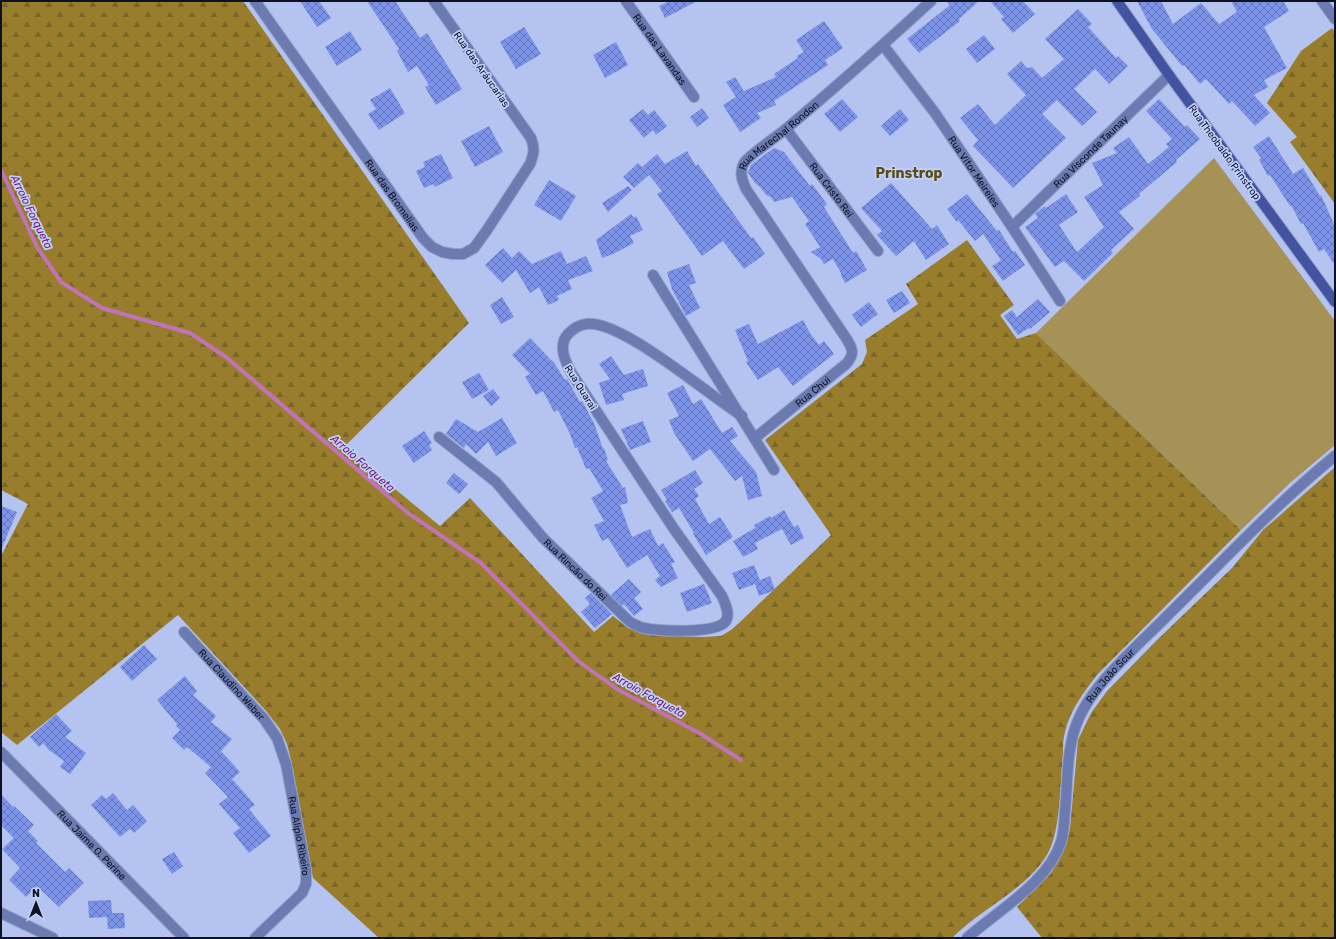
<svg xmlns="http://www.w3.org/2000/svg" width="1336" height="939" font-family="Rubik,sans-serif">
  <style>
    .grass { fill: #a69257 }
    .forest { fill: url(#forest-firs) }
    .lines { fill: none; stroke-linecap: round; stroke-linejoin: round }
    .stream { stroke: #c173b7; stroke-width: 4 }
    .building { fill: url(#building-cross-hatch) }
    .street-casing { stroke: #93a0c8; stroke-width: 12 }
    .secondary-casing { stroke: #93a0c8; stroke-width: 12 }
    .street { stroke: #6b7ab0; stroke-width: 10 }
    .secondary { stroke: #4253a2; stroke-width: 10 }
    .labels { text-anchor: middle; stroke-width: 3.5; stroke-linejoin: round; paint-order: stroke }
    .street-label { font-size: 10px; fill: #0d1222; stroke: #c2d0fe }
    .water-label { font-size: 11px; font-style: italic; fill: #74156c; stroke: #c2d0fe }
    .district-label { font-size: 14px; font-weight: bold; fill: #5d4b0c; stroke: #c2d0fe }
  </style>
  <defs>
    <pattern id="forest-firs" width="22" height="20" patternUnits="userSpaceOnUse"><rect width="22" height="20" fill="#987e2c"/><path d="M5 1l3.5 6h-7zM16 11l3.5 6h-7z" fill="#7a6625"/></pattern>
    <pattern id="building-cross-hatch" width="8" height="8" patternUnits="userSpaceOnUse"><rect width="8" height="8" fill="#7d93e9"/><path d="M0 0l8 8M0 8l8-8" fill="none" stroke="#6577bc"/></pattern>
  </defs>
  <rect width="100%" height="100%" fill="#b5c3f1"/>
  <path class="grass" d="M1214,158L1335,321V445L1290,483L1241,530L1036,333Z"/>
  <g class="forest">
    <path d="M1,1H243L469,323L344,447L440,526L470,498L594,632L613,616L628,628L649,635L702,637L721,636L731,630L739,623L831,535L765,440L862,364L867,352L865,340L918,304L906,284L967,240L1014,305L1000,315L1017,339L1036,333L1241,530L1097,675C1084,692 1070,710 1065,732C1063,739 1063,746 1063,753C1060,781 1061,824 1050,849C1033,886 980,909 952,938H379L313,878L292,764L287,744L280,729L266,711L178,615L17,745L1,732V685L3,683L1,681V556L28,504L1,490Z"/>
    <path d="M1332,28L1335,32V204L1290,142L1297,137L1267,103L1301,51Z"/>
    <path d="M1335,467V938H1042L1017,907L1051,873L1060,858L1066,844L1070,828L1078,740L1091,713L1107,691L1157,640L1232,568L1263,530Z"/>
  </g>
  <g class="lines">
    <path class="stream" d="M1,170L37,247L61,282L102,308L190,333L226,357L408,513L481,563L578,661L617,689L701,734L741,760"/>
  </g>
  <g class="building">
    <path d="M300,1H319L331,18L317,27Z"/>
    <path d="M367,1H395L420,38L427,33L462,89L436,105L425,87L429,85L417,66L408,72L397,51L399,49Z"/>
    <path d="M670,1H697L665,18L659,6Z"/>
    <path d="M946,1H979L959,19L960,21L919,53L907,39L950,5Z"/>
    <path d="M990,1H1023L1035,14L1013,33L1001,19L1004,17Z"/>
    <path d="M1137,1H1161L1173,24L1201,3L1219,24L1237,12L1231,1H1283L1289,11L1264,27L1287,68L1264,80L1268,87L1254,95L1270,113L1255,126L1232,101L1229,104L1206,79L1200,84L1184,65L1182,66L1152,29Z"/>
    <path d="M1078,9L1092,24L1088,27L1116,58L1118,56L1128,66L1109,84L1095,69L1074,89L1097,112L1082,126L1057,100L1042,114L1066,138L1013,188L973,146L978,140L960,118L978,104L995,125L1026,95L1007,74L1021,61L1027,68L1032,67L1042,78L1064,59L1045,39Z"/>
    <path d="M824,21L843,48L825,60L828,65L774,101L776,105L757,113L761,118L740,132L723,105L736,97L726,82L735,77L744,91L776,77L774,74L798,58L797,56L804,52L796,40Z"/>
    <path d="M524,27L541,54L516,69L500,42Z"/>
    <path d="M350,31L362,50L337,66L325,47Z"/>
    <path d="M984,35L995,49L977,63L966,49Z"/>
    <path d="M616,42L628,65L605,78L593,55Z"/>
    <path d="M390,88L405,113L379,130L368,114L376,109L370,100Z"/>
    <path d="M842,99L858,117L840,132L824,114Z"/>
    <path d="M1159,99L1185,127L1187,125L1200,139L1176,160L1177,162L1139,194L1140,196L1119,212L1134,229L1111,250L1113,253L1084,281L1064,261L1055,267L1025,227L1038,218L1035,214L1037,212L1045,206L1046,208L1066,194L1078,212L1059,225L1077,252L1104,227L1084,197L1103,185L1092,163L1117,153L1113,148L1129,137L1148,164L1169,147L1166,144L1172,139L1146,111Z"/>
    <path d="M702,108L709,118L697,127L690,117Z"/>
    <path d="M643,109L648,115L654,110L667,126L656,135L653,130L644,138L629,120Z"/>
    <path d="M900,109L909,120L890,136L881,126Z"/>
    <path d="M489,126L503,152L475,167L461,141Z"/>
    <path d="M1269,136L1293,174L1303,168L1320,196L1321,195L1335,226V265L1324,249L1319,252L1303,223L1301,224L1291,205L1290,206L1270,175L1268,176L1259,160L1261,158L1253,147Z"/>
    <path d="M774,148L784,152L810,186L812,184L827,204L824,207L853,253L856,251L867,270L845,283L841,275V273L833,259L824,264L821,259L811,252L820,247L805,224L809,221L792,197L774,202L771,197L766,195L760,187L755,183L748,173L751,165Z"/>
    <path d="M687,151L696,166L698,164L751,238L753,237L765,254L744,269L723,241L702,256L657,194L662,191L649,175L634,188L623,177L638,163L642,167L657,154L665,164Z"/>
    <path d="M441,154L453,178L435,187L433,184L424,188L416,171L425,167L423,162Z"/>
    <path d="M549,180L576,196L561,221L534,205Z"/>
    <path d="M891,183L932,229L937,225L949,244L926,260L914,241L896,256L877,235L882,231L861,208Z"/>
    <path d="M628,186L632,190L608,212L602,203Z"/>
    <path d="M967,194L997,231L999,230L1013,252L1015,251L1025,265L1003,281L992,266L1001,260L983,234L975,241L958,220L957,222L947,209Z"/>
    <path d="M631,214L634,218L636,216L643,230L630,236L634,243L613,254L602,258L596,240Z"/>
    <path d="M503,248L512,258L519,251L532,264L561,251L567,264L586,256L593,271L568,280L572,289L557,296L559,300L548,305L539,287L530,293L516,270L502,283L485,265Z"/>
    <path d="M689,264L696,283L689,285L700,308L686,316L672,289L667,272Z"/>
    <path d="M902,291L910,303L894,313L886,300Z"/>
    <path d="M502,297L514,317L501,324L490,305Z"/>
    <path d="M1038,299L1050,312L1030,329L1029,328L1018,335L1004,316L1012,310L1017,317Z"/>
    <path d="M869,302L878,314L861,327L852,315Z"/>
    <path d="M803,320L810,333L819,345L824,341L834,354L793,386L778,367L758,380L746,362L748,361L735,330L749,324L758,344Z"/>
    <path d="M530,338L552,361H553L565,380L567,379L580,402L582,401L594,423L603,449L604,448L608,460L606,461L623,488L625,487L628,503L620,505L632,537L650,529L658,546L663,543L675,562L671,564L678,578L661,587L655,580L660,576L647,555L627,568L608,538L602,541L594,525L604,521L591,498L603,491L589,468L586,469L577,447L575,448L570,434L558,410L554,412L543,391L536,395L525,377L530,374L512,355Z"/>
    <path d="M611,356L624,375L643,369L648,386L622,394L624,400L606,405L599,383L610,379L599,364Z"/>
    <path d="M479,373L489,390L472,399L462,382Z"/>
    <path d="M683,385L693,404L701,399L722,433L732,427L738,436L730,441L756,472L762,496L748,500L742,476L735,481L710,449L693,461L674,433L669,420L679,416L667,393Z"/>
    <path d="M493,389L500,398L491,406L483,396Z"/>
    <path d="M502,418L517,443L496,456L488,442L476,454L466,444L464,448L446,434L456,419L478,432Z"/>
    <path d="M643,421L651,442L630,450L621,429Z"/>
    <path d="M424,431L432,443L429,445L432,450L414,463L402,446Z"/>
    <path d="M695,470L703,483L694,489L699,496L695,499L709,524L720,517L733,537L706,555L693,534L694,533L679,508L672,512L665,501L667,500L661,490Z"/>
    <path d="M454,473L468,484L459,494L446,483Z"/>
    <path d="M1,506L17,512L1,550Z"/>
    <path d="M784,510L794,527L798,525L804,538L791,545L782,529L755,543L758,549L743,557L733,541L755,528L754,525L770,516L771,518Z"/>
    <path d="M754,565L760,580L770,576L775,590L759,596L755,584L739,590L732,573Z"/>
    <path d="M629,579L641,592L634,598L643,609L634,616L624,604L622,606L611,595Z"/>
    <path d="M704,584L712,603L687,612L680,593Z"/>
    <path d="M591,593L612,614L595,628L581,612L590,604L585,598Z"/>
    <path d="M144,645L157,659L132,681L120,667Z"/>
    <path d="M185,676L197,691L193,695L216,716L211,722L232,739L221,751L240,772L232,779L255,805L249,809L271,836L249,853L233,833L240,828L219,804L228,797L205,773L211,767L187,747L184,750L172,738L180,730L176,726L177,724L157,700Z"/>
    <path d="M56,714L72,731L65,737L86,753L70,774L60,767L64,761L49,750L43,743L39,747L30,737Z"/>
    <path d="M113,793L127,810L133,805L147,821L134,833L130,829L120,837L91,805L102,795L106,799Z"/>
    <path d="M1,794L13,807L14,806L34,825L28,831L38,841L36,843L65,872L69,868L84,883L59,907L37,886L26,897L9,880L20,868L2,849L14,838L1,825Z"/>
    <path d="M174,852L183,866L172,874L162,859Z"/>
    <path d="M111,900L112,913H124L125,928L108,929L107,917L89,918L88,901Z"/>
  </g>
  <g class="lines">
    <defs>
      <g id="street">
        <path id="s1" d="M255,1L423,238L432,247L442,252L453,254H463L474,248L487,230L530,164C534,153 535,150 531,138L434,1"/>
        <path id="s2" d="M626,1L694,97"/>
        <path d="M1322,1L1335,19"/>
        <path id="s3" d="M883,45L935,113L1012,227L1060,301"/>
        <path id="s4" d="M786,129L878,251"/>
        <path id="s5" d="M1012,227L1169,75"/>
        <path d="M653,275L774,470"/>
        <path id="s6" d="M439,437L496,482L543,538L630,622C634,624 639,627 644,628C659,631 714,634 725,622C731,615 725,603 722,596L674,529L572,374C566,363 557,346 568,334C573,329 578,325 586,324C614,319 683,374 707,391C719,400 730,408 742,416"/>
        <path id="s7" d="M755,438L846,364C855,354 853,349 846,338L746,189C742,180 739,172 744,163C749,155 778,136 787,128C836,87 884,44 931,1"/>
        <path id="s8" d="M184,632L264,719L277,738L286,764L306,870V884L302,893L255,938"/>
        <path id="s9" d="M1,752L184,938"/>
        <path d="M1,913L53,938"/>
        <path id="s10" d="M967,938C997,911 1048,883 1061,842C1064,833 1064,821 1065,811C1068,781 1066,746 1079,718C1095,681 1142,642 1170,613C1224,560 1276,504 1335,456"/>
      </g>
      <path id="secondary" d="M1117,1L1169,75L1335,302"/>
    </defs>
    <use href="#street" class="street-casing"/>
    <use href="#secondary" class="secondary-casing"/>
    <use href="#street" class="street"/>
    <use href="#secondary" class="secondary"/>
  </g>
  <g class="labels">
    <g class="street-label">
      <text dy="4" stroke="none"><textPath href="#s2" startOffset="59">Rua das Lavandas</textPath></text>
      <text transform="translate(482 69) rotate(55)" y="4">Rua das Aráucarias</text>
      <text dy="4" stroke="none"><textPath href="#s7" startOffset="397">Rua Marechal Rondon</textPath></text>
      <text dy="4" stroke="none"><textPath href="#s5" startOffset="109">Rua Visconde Taunay</textPath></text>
      <text transform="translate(1225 152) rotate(54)" y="4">Rua Theobaldo Prinstrop</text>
      <text dy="4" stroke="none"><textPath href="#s3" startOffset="156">Rua Vitor Meireles</textPath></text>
      <text dy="4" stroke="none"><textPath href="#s4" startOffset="76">Rua Cristo Rei</textPath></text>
      <text dy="4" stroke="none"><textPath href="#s1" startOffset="238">Rua das Bromelias</textPath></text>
      <text transform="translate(581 387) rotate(58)" y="4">Rua Quarai</text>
      <text dy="4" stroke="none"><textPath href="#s7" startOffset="74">Rua Chui</textPath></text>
      <text dy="4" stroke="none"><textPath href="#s6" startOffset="191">Rua Rincão do Rei</textPath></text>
      <text dy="4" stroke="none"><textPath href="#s10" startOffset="315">Rua João Scur</textPath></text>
      <text dy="4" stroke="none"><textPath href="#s8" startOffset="71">Rua Claudino Weber</textPath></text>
      <text dy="4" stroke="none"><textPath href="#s8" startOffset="242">Rua Alipio Ribeiro</textPath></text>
      <text dy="4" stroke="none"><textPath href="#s9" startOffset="130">Rua Jaime O. Perine</textPath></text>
    </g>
    <g class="water-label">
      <text transform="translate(32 212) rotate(64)" y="4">Arroio Forqueta</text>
      <text transform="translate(363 463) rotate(41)" y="4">Arroio Forqueta</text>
      <text transform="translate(649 695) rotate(29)" y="4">Arroio Forqueta</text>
    </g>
    <g class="district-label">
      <text x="909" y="178">Prinstrop</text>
    </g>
  </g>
  <rect width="1336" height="939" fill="none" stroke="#0d1222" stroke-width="4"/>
  <g transform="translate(36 903)" stroke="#c2d0fe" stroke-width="3" paint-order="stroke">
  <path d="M0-3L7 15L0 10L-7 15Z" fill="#0d1222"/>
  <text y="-6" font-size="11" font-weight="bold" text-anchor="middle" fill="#0d1222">N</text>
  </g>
</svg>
